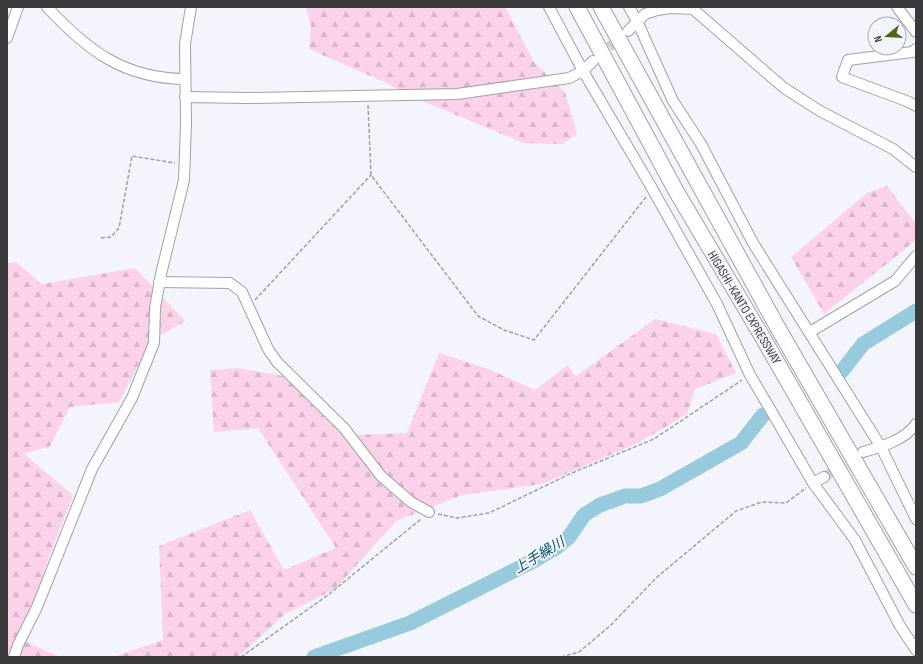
<svg xmlns="http://www.w3.org/2000/svg" width="923" height="664" font-family="'Sofia Sans Condensed','Noto Sans JP',sans-serif">
  <style>
    .forest { fill: url(#forest-firs) }
    .lines { fill: none; stroke-linecap: round; stroke-linejoin: round }
    .river { stroke: #96cadc; stroke-width: 15 }
    .minor-tunnel { stroke: #cfd0d6; stroke-width: 10; stroke-dasharray: 10 5; stroke-linecap: butt }
    .minor-casing { stroke: #a1a2a9; stroke-width: 12 }
    .highway-casing { stroke: #a1a2a9; stroke-width: 17 }
    .path { stroke: #a0a1a6; stroke-width: 1.5; stroke-dasharray: 4 2; stroke-linecap: butt }
    .minor { stroke: #fff; stroke-width: 10 }
    .highway { stroke: #fff; stroke-width: 15 }
    .labels { text-anchor: middle; stroke-width: 4; stroke-linejoin: round; paint-order: stroke }
    .street-label { font-size: 13px; fill: #3a3a3d; stroke: #f4f5fc }
    .water-label { font-size: 14px; font-style: italic; fill: #004e61; stroke: #f4f5fc }
  </style>
  <defs>
    <pattern id="forest-firs" width="22" height="20" patternUnits="userSpaceOnUse"><rect width="22" height="20" fill="#fbd2e9"/><path d="M5 1l3.5 6h-7zM16 11l3.5 6h-7z" fill="#d8b5c9"/></pattern>
  </defs>
  <rect width="100%" height="100%" fill="#f4f5fc"/>
  <g class="forest">
    <path d="M306,7H505L534,62L565,92L577,134L563,144L524,143L415,98L386,83L309,49L311,27Z"/>
    <path d="M887,186L916,224V240L824,314L791,257L867,193Z"/>
    <path d="M16,262L42,284L135,268L185,321L151,341L119,402L70,407L50,446L24,454L73,495L46,565L24,641L60,657H7V263Z"/>
    <path d="M655,319L716,334L736,373L695,389L687,414L638,443L542,484L462,495L396,521L335,589L285,614L238,657H113L163,640L159,546L250,510L284,570L336,548L258,428L214,432L210,370L238,368L283,376L323,413L353,435L407,433L439,353L488,369L535,390L568,365L575,377Z"/>
  </g>
  <g class="lines">
    <g class="river">
      <path d="M842,371L863,344L916,311"/>
      <path d="M314,657L410,623L533,561L557,547L569,537L584,515L600,505L625,496H641L660,489L741,443L763,415"/>
    </g>
    <g class="minor-tunnel">
      <path d="M598,57L622,36"/>
      <path d="M824,477L858,455"/>
    </g>
    <defs>
      <g id="minor">
        <path d="M47,7C87,50 123,78 184,79"/>
        <path d="M549,7L583,71L649,183L717,304L750,375L773,414L813,483L855,540L900,626L916,650"/>
        <path d="M629,7L637,21L673,101L701,144L753,243L881,447L916,519"/>
        <path d="M897,7L916,32"/>
        <path d="M628,31L645,14L657,10L671,8L693,9L784,88L820,111L893,149L916,167"/>
        <path d="M7,38L18,7"/>
        <path d="M916,49L912,52L848,60L842,77L909,102L916,106"/>
        <path d="M185,97L248,98L457,94L569,78L583,71L593,61"/>
        <path d="M159,282L230,283L242,292L268,349L277,362L344,428L381,476L411,502L429,512"/>
        <path d="M810,332L895,281L916,256"/>
        <path d="M863,452C881,447 905,440 916,424"/>
        <path d="M813,483L824,477"/>
        <path d="M14,657L18,645L37,607L92,469L132,398L154,343L155,308L161,274L184,180L186,124L185,44L191,7"/>
      </g>
      <g id="highway">
        <path d="M577,7L676,191L763,338L916,605"/>
        <path d="M601,7L778,328L916,567"/>
      </g>
    </defs>
    <use href="#minor" class="minor-casing"/>
    <use href="#highway" class="highway-casing"/>
    <g class="path">
      <path d="M368,105L371,175L478,316L504,330L534,340L646,197"/>
      <path d="M101,238L111,237L119,228L132,156L175,163"/>
      <path d="M255,300L371,175"/>
      <path d="M438,514L457,518L489,513L572,473L654,439L742,380"/>
      <path d="M241,657L328,595L421,519"/>
      <path d="M561,657L579,652L610,626L656,578L736,511L762,502L786,503L806,488"/>
    </g>
    <use href="#minor" class="minor"/>
    <use href="#highway" class="highway"/>
  </g>
  <g class="labels">
    <g class="street-label">
      <text transform="translate(745 307) rotate(59)" y="5">HIGASHI-KANTO EXPRESSWAY</text>
    </g>
    <g class="water-label">
      <text transform="translate(539 555) rotate(-31)" y="5">上手繰川</text>
    </g>
  </g>
  <rect width="923" height="664" fill="none" stroke="#3a3a3d" stroke-width="16"/>
  <g transform="translate(887 36) rotate(252)"><circle r="19" fill="#f4f5fc" stroke="#aaaab0"/>
  <path d="M0-3L7 15L0 10L-7 15Z" fill="#4b681d"/>
  <text y="-6" font-size="11" font-weight="bold" text-anchor="middle" fill="#3a3a3d">N</text>
  </g>
</svg>
